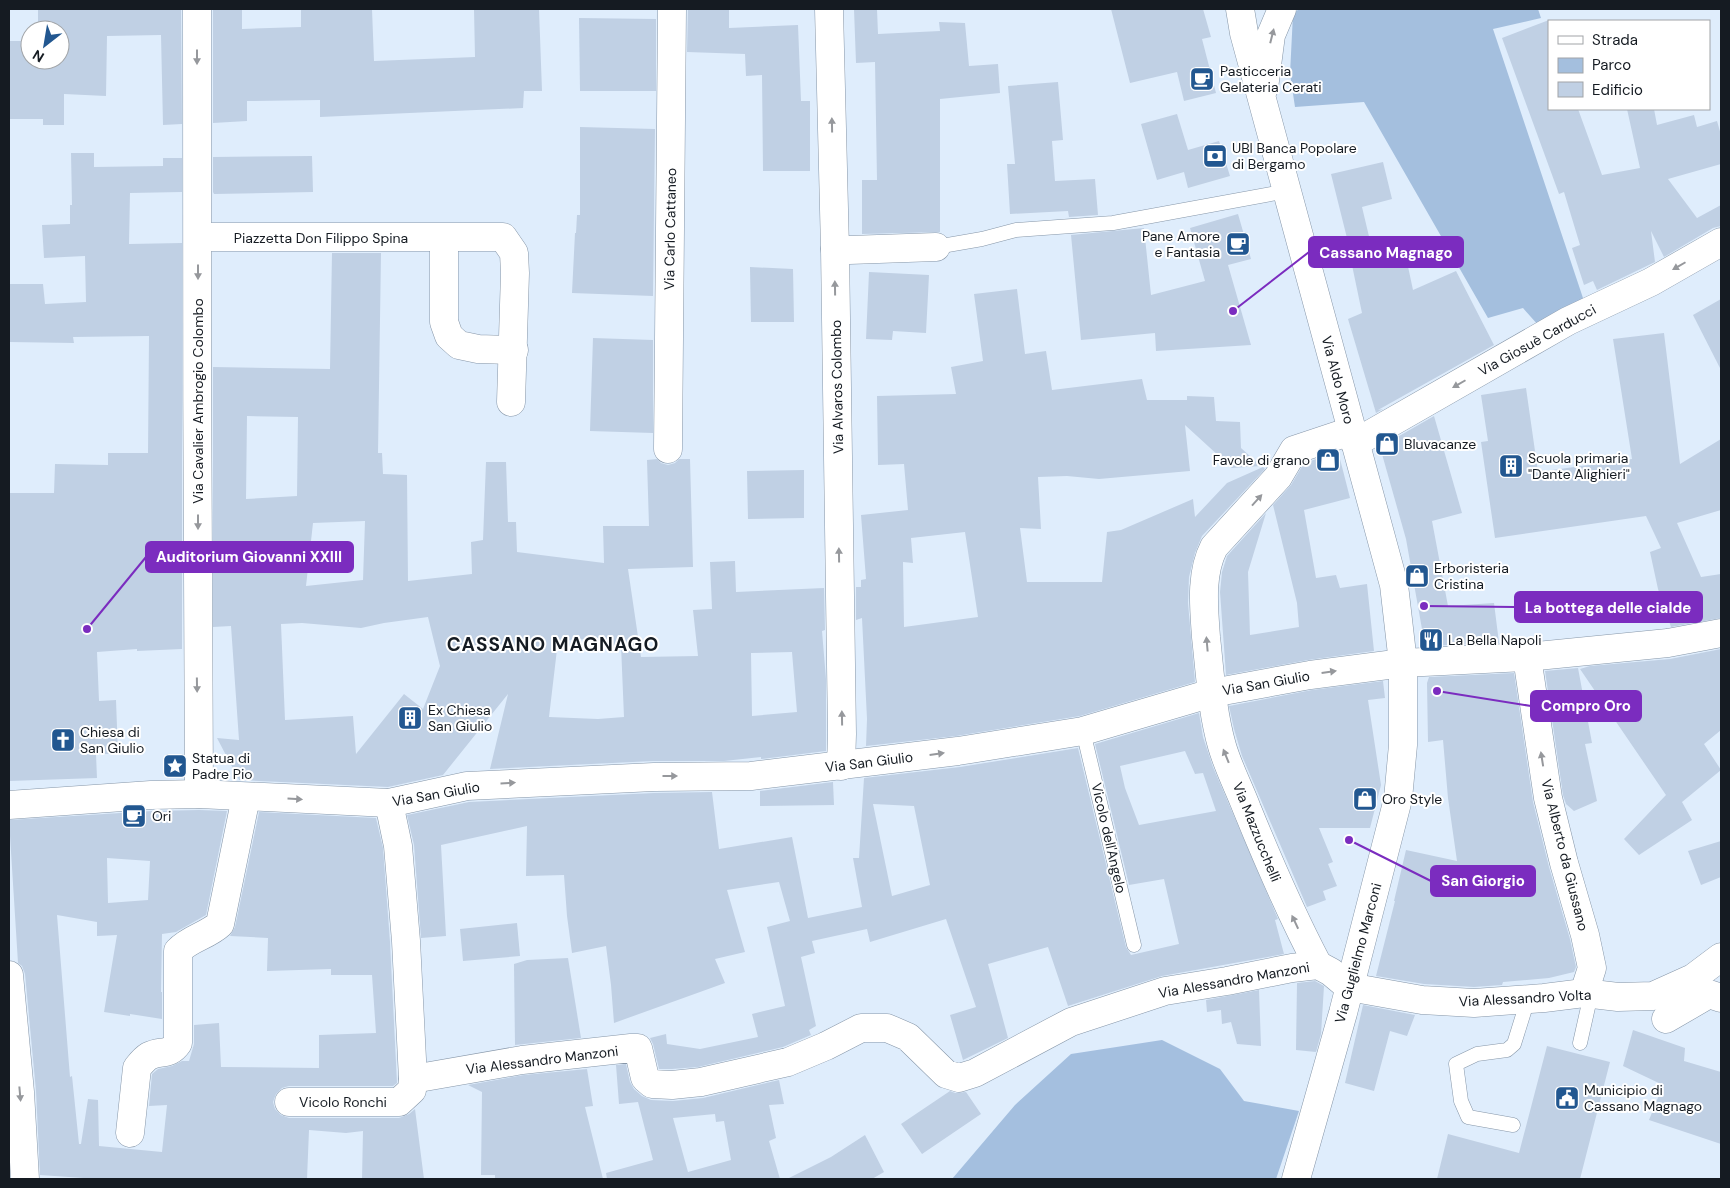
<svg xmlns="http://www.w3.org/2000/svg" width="1730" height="1188" font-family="'DM Sans',sans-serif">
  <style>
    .green { fill: #a4bfde }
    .forest { fill: #a4bfdf }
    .building { fill: #c0d0e4; fill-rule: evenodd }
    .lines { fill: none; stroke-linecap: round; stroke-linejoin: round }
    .service-casing { stroke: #8696a8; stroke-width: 15 }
    .minor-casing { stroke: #8696a8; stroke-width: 29 }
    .tertiary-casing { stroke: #8696a8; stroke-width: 29 }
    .service { stroke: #fff; stroke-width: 14 }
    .minor { stroke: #fff; stroke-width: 28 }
    .tertiary { stroke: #fff; stroke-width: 28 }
    .oneway { fill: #96989c }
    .labels { text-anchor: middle; stroke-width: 4; stroke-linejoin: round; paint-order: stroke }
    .poi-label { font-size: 14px; fill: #151b22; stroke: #fff; text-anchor: start }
    .street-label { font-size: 14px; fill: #151b22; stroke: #fff }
    .district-label { font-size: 19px; font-weight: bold; letter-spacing: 1px; fill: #151b22; stroke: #fff }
    .leader { fill: none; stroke: #7b2cbf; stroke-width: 2 }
    .callout-dot { fill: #7b2cbf; stroke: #fff; stroke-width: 2 }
    .callout { fill: #7b2cbf; stroke: #7b2cbf; stroke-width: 2 }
    .callout-label { font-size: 15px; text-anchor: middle; font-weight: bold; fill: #fff }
  </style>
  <rect width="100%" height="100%" fill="#dfedfc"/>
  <path class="green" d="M1299,9H1538L1541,18L1493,29L1584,301L1539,326L1523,308L1488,318L1364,102L1295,107L1290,74L1293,14Z"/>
  <path class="forest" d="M1162,1040L1220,1069L1244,1101L1299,1111L1276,1179H952L1015,1105L1071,1054Z"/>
  <g class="building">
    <path d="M38,9H181L182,124L163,125L161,35L107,36L106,96L64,94V125H43V119H9V41H30V60H60V30H38Z"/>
    <path d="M213,9H242V29L301,27V9H372L374,61L475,57L474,9H539L542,91H524L523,108L320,117V100L247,101V121L213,123Z"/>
    <path d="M688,9H729V28L798,25L801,101H810V171H763L762,75L746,76L745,54L687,52Z"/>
    <path d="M854,9H877L878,34L940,31L939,22L965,23L969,66L998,64L1000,93L940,99V232L862,234V180H877L875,62L856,63Z"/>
    <path d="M1111,9H1203L1211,37L1202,39L1216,93L1184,101L1177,72L1130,83Z"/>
    <path d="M579,18L656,19V91H580Z"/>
    <path d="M1549,20V109H1578L1602,175L1640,168L1627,109H1654L1657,125L1694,115L1697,127L1717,121L1721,135V164L1668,179L1697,218L1721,205V226L1713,228L1664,257L1651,231L1655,262L1597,290L1593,281L1584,285L1572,248L1580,245L1564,192L1559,194L1502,38Z"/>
    <path d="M1058,82L1063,140L1052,141L1055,181L1095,179L1098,215L1069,217L1068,211L1010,214L1007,164H1015L1008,86Z"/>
    <path d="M1177,114L1188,150L1219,141L1230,176L1188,188L1184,172L1157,180L1141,124Z"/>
    <path d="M580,127L655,129L653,296L572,293L575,233H576L577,215H580Z"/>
    <path d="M71,153H94V167L163,166V158H182V192L130,193L129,244L182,243V649L137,651V649L97,652L99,701L116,700L118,754H96L97,778L9,781V493H54L55,464L108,465V453H148L149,336L73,337L74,343L9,342V284H43L45,304L86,302L85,256L44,258L42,225L70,224V205H72Z"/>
    <path d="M312,156L313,192L214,194L213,192V157Z"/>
    <path d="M1383,162L1392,199L1362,207L1372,249L1403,243L1413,290L1456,271L1494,345L1378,410L1383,409L1376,413L1348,319L1362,313L1348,246H1349L1331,174Z"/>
    <path d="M1238,214L1251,259L1228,265L1251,345L1156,351L1155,333L1081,340L1071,235L1144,228L1151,295L1205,281L1190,228Z"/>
    <path d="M332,253H381L378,453H382L383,474L407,475L408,581L472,574L471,542L483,540L486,462H506L508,522H516L517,552L604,563L603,526H649L647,460L657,459L661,463L668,465L675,463L679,459H690L693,567L628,569L641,657L698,656L693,610L712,609L710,562L735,561L736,592L824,588L825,630L822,631L826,679V751L761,759V757L724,761H653L490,769L508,694L443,775L388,787L239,780L217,738L239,740L231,626L213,627V367L330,369ZM247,416L298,417L297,496L246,499ZM365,521L363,580L306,586L313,523ZM428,617L440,666L423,709L404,694L356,754L353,716L285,720L281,624L302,623L361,628L384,623ZM601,638V646L621,645L624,717L598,719L549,717L558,641ZM792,652L797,712L752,716L751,653Z"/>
    <path d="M750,267L793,269L794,322H751Z"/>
    <path d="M869,272L929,275L926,333L893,331L892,340L866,339Z"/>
    <path d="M1017,289L1025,354L1046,351L1052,390L1142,379L1147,400H1187V396L1214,397L1216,421L1240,422L1241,448L1261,466L1232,468L1185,425L1190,471L1099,479L1067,476L1038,477L1041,529L1020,528L1027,582H1102L1107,532L1121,530L1193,499L1195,517L1227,483L1263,467L1265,469L1202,536L1195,553L1189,577L1188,603L1195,682L1080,716L956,736L866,746L867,719L862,618L856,620V587H861V580L866,579L861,515L908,510L904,464L878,465L877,396L956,394L951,367L983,361L974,294ZM965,532L978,617L904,627L903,562L913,563L911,538Z"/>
    <path d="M1721,299V370L1693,315Z"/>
    <path d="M1664,333L1680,464L1721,439V510L1677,523L1701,577L1721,574V618L1671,627L1658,589L1650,552L1661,548L1646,516L1495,538L1481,442L1488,441L1481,395L1526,388L1538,472L1632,459L1613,339Z"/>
    <path d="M593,338L653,340V433L590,431Z"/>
    <path d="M1434,416L1462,513L1432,521L1448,606L1494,603L1499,643L1425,646L1406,539L1380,447Z"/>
    <path d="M1335,453L1339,455L1350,498L1304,510L1316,578L1336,575L1340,588L1367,584L1374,651L1308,660L1226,675L1220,592L1222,572L1227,556L1266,513L1248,572L1250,635L1299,627L1297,603L1273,505L1291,485L1304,463Z"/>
    <path d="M804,470V518L748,519L747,471Z"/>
    <path d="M1721,649V730L1704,744L1721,770L1682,802L1692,820L1639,855L1624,839L1666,795L1580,669L1590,666L1670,659Z"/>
    <path d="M1578,668L1592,743L1585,744L1597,801L1574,811L1566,804L1563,795L1545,671Z"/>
    <path d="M1514,673L1533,802L1549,867L1570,939L1576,967L1574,972L1549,978L1503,982L1502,985L1474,987L1424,984L1376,976L1395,901H1394L1406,850L1457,861L1448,798L1443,740L1428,742L1427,683L1429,677Z"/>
    <path d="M1383,681L1385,698L1368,700L1381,785L1370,828H1319L1333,862L1328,864L1337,886L1323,891L1326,900L1307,907L1242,756L1234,729L1229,706L1312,690Z"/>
    <path d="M1199,713L1203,737L1213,767L1278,919L1275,920L1284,954L1162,976L1068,1006L1048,947L988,964L1008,1038L963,1060L950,1015L976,1007L946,919L870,942L867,929L812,941L815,953L801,957L816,1026L809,1030L811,1035L783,1047L698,1067L672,1069H659L653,1044L650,1038L666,1034L667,1044L700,1049L758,1037L752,1014L785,1006L767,927L790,921L779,882L727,890L745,952L715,959L725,983L614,1023L611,985L606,946L572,953L567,916L564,875L526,876L527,826L441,845L446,936L421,938L414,845L407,815L469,802L654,793L712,792L719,849L792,837L808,918L862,907L853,858H859L864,778L960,767L1078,748L1126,947L1131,955L1179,944L1164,879L1129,885L1095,744ZM1185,751L1195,774L1203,773L1216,811L1139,825L1125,788L1120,766ZM873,804L914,806L930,885L892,896Z"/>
    <path d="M833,782L834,805L760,806V791Z"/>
    <path d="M199,810L227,811L206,915L176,932L162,934L161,992H162V1019L130,1014V1016L104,1012L117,935L97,936V922L57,915L70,1077L72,1076L79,1144H81L88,1099L98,1100L99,1146L162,1152L167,1105L149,1106L152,1074L158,1069L172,1066L182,1061H189L194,1044V1025L219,1023L221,1067L319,1068V1035L376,1033L372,975H331V969L267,971L268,938L230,936L235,927L259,812L376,818L383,848L390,942L397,1083L393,1086H289L282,1088L276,1094L273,1102L275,1109L281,1115L289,1118H399L409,1114L415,1109L424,1179H362L363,1131L346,1133L309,1130L307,1179H98L40,1175L36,1091L25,974L22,966L18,963L9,820L152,811ZM107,858L150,861L148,900L108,903Z"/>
    <path d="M1721,841V877L1701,885L1688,851Z"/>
    <path d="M517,923L520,956L463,961L460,929Z"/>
    <path d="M568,958L581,1038L515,1045L514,964L527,960Z"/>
    <path d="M1315,981L1324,986L1321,1034L1316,1052L1296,1050L1297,983Z"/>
    <path d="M1259,990L1261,1046L1237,1044L1231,1022L1222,1024L1221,1010L1207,1012L1206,1000Z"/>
    <path d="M1363,1005L1415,1015L1407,1036L1390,1031L1374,1091L1345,1083Z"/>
    <path d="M1633,1030L1685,1048L1684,1061L1721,1072V1144L1649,1120L1663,1085L1623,1066Z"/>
    <path d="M1547,1046L1610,1062L1580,1179H1437L1448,1134L1519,1153Z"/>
    <path d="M626,1064L630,1082L634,1089L642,1096L651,1100L673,1101L703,1098L779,1080L784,1104L769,1105L776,1138L769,1141L780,1179H607L606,1173L653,1160L638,1102L619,1104L616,1065ZM715,1114L716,1122L724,1121L731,1160L688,1172L673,1118Z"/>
    <path d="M587,1069L593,1106L585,1107L603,1179H495V1175H481L482,1092L468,1085L524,1075Z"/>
    <path d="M950,1091L955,1093L966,1092L981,1114L922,1154L901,1124Z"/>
    <path d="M865,1135L884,1172L872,1179H787L831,1157Z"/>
  </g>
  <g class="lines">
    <defs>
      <g id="service">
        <path d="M936,247L982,239L1016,230L1113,223L1287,191"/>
        <path d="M1083,731L1134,945"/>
        <path d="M1580,1043L1591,994"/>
        <path d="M1513,1125L1468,1117L1461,1101L1456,1064L1477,1054L1507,1050L1514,1044L1528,999"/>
      </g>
      <g id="minor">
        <path d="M197,9C198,271 196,532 199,794"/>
        <path d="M829,9L835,249L842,734L841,766"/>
        <path d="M198,237H503L514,253L515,273L511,402"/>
        <path d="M444,238V322L449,336L459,345L478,349L514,350"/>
        <path d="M835,249L849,250L936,247"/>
        <path d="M1355,443L1568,321L1651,282L1721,242"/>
        <path d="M668,449L672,9"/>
        <path d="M1527,657L1548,798L1564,863L1585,935L1592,968L1584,993"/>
        <path d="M389,803L398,846L406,941L413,1079L522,1060L631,1048H638L645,1078L652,1084L672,1085L701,1082L788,1062L826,1046L861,1028H887L908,1037L946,1074L959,1078L975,1073L1071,1022L1165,991L1227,981L1292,968L1318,965L1331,972L1349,987L1422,1000L1474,1003L1544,998L1584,993L1618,997L1653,996L1693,978L1721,957"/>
        <path d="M9,805L151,795L199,794L389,803L467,786L654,777L751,776L958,751L1083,731L1212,693L1310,675L1403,663L1527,657L1668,643L1721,633"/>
        <path d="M1318,965C1291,914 1269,863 1247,809C1239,788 1228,767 1222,746C1212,711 1210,673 1206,637C1204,608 1200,574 1214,547L1278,477L1294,450L1351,431"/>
        <path d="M9,975L20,1092L25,1179"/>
        <path d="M1666,1019L1709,994L1721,998"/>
        <path d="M289,1102H399L412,1090L413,1079"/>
        <path d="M130,1133L137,1068C141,1063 144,1059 149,1056C161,1050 169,1056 178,1043V951C190,938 207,936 220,924L246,797"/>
      </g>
      <g id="tertiary">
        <path d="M1240,9L1244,33L1394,585L1403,663V745L1398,799L1343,1013L1296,1179"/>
        <path d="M1264,88L1271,35L1282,9"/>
      </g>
    </defs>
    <use href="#service" class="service-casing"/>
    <use href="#minor" class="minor-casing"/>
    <use href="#tertiary" class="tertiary-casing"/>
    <use href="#service" class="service"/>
    <use href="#minor" class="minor"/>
    <use href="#tertiary" class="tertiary"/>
  </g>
  <defs><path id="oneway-solid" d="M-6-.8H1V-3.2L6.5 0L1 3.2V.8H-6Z" transform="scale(1.25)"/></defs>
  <g class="oneway">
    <use href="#oneway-solid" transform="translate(1272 36) rotate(-76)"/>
    <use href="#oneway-solid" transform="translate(197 57) rotate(90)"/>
    <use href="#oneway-solid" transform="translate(832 125) rotate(-91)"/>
    <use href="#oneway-solid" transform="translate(1679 266) rotate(150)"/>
    <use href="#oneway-solid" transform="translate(198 272) rotate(90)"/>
    <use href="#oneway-solid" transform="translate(835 288) rotate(-91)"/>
    <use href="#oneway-solid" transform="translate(1459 384) rotate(150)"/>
    <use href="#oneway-solid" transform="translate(1257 500) rotate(-48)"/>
    <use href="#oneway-solid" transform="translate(198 522) rotate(90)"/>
    <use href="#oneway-solid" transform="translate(839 555) rotate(-91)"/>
    <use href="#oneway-solid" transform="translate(1207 644) rotate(-95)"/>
    <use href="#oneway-solid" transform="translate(1329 672) rotate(-8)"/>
    <use href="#oneway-solid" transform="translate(197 685) rotate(89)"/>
    <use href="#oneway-solid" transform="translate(842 718) rotate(-91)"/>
    <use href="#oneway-solid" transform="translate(937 754) rotate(-8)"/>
    <use href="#oneway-solid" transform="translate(1226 756) rotate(-112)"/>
    <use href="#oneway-solid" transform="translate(1542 759) rotate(-99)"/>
    <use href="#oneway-solid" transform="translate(670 776)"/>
    <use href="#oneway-solid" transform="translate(508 783) rotate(-3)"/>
    <use href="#oneway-solid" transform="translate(295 799) rotate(3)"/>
    <use href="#oneway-solid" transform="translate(1295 922) rotate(-115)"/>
    <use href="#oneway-solid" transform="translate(20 1094) rotate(85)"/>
  </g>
  <defs>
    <symbol id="cafe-square" viewBox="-11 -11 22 22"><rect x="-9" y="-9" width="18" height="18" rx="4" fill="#225790" stroke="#fff"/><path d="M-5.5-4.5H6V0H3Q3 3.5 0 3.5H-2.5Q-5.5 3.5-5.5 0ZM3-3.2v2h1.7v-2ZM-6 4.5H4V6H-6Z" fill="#fff"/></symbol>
    <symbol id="bank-square" viewBox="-11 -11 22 22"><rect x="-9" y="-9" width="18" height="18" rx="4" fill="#225790" stroke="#fff"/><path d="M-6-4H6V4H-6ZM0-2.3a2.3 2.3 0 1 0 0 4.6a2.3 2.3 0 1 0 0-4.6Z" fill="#fff"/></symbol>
    <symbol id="shop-square" viewBox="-11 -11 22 22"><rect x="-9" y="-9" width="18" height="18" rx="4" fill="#225790" stroke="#fff"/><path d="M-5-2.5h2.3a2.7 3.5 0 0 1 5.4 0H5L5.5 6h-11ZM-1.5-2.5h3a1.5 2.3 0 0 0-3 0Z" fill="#fff"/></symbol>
    <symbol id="building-square" viewBox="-11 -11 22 22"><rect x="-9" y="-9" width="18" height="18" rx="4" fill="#225790" stroke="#fff"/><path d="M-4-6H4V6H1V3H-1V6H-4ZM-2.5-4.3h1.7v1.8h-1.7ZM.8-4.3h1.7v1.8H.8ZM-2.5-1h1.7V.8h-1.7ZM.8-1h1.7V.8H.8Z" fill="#fff"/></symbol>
    <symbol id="restaurant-square" viewBox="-11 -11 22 22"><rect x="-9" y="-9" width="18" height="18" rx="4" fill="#225790" stroke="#fff"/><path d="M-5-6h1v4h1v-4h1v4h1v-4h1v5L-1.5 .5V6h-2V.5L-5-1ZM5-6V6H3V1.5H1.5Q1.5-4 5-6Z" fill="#fff"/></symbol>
    <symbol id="church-square" viewBox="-11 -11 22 22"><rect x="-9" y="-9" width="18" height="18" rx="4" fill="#225790" stroke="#fff"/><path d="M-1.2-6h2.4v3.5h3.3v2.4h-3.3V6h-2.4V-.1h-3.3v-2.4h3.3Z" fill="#fff"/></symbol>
    <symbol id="sight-square" viewBox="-11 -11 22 22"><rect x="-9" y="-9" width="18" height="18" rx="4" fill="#225790" stroke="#fff"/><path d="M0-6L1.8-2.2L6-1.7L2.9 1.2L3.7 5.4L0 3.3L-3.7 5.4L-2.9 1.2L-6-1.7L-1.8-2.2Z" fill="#fff"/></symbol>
    <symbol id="civic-square" viewBox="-11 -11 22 22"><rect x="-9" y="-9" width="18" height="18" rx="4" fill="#225790" stroke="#fff"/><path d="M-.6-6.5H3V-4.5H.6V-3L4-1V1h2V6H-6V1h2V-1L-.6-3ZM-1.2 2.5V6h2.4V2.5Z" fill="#fff"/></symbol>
  </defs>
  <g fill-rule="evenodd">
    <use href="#cafe-square" x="1188" y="65" width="28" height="28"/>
    <use href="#bank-square" x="1201" y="142" width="28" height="28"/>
    <use href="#cafe-square" x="1224" y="230" width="28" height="28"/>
    <use href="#shop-square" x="1373" y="430" width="28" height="28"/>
    <use href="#shop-square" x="1314" y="446" width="28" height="28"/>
    <use href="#building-square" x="1497" y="452" width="28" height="28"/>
    <use href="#shop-square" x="1403" y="562" width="28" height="28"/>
    <use href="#restaurant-square" x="1417" y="626" width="28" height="28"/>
    <use href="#building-square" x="396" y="704" width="28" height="28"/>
    <use href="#church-square" x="49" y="726" width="28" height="28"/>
    <use href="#sight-square" x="161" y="752" width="28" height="28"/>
    <use href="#shop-square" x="1351" y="785" width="28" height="28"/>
    <use href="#cafe-square" x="120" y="802" width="28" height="28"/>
    <use href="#civic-square" x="1553" y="1084" width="28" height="28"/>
  </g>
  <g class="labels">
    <g class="poi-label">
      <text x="1220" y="76">Pasticceria<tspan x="1220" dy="16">Gelateria Cerati</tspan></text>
      <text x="1232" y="153">UBI Banca Popolare<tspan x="1232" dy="16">di Bergamo</tspan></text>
      <text x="1220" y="241" text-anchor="end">Pane Amore<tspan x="1220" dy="16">e Fantasia</tspan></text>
      <text x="1404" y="449">Bluvacanze</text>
      <text x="1528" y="463">Scuola primaria<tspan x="1528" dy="16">"Dante Alighieri"</tspan></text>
      <text x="1310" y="465" text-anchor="end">Favole di grano</text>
      <text x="1434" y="573">Erboristeria<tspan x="1434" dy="16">Cristina</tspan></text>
      <text x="1448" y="645">La Bella Napoli</text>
      <text x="428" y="715">Ex Chiesa<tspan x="428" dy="16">San Giulio</tspan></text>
      <text x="80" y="737">Chiesa di<tspan x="80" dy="16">San Giulio</tspan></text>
      <text x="192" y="763">Statua di<tspan x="192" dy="16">Padre Pio</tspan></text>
      <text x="1382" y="804">Oro Style</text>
      <text x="152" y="821">Ori</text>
      <text x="1584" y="1095">Municipio di<tspan x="1584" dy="16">Cassano Magnago</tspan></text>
    </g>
    <g class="street-label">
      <text transform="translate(670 229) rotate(-89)" y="5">Via Carlo Cattaneo</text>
      <text x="321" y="243">Piazzetta Don Filippo Spina</text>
      <text transform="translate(1537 340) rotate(-29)" y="5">Via Giosuè Carducci</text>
      <text transform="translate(1338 380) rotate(75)" y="5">Via Aldo Moro</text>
      <text transform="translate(837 387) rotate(-91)" y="5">Via Alvaros Colombo</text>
      <text transform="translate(198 401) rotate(-90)" y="5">Via Cavalier Ambrogio Colombo</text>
      <text transform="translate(1266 683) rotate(-10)" y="5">Via San Giulio</text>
      <text transform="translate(869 762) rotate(-7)" y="5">Via San Giulio</text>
      <text transform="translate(436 794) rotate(-10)" y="5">Via San Giulio</text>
      <text transform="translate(1257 832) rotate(68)" y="5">Via Mazzucchelli</text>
      <text transform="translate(1109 838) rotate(77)" y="5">Vicolo dell'Angelo</text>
      <text transform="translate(1565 855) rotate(76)" y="5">Via Alberto da Giussano</text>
      <text transform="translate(1358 953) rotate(-75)" y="5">Via Guglielmo Marconi</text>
      <text transform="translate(1234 980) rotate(-10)" y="5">Via Alessandro Manzoni</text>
      <text transform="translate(1525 998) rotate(-3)" y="5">Via Alessandro Volta</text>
      <text transform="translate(542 1060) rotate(-7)" y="5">Via Alessandro Manzoni</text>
      <text x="343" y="1107">Vicolo Ronchi</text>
    </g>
    <g class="district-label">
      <text x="553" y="651">CASSANO MAGNAGO</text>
    </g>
  </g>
  <path class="leader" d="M1233 311L1309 252M87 629L146 557M1424 606L1515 607M1437 691L1531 706M1349 840L1431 881"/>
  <g class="callout-dot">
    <circle cx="1233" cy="311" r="5"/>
    <circle cx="87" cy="629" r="5"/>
    <circle cx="1424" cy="606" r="5"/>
    <circle cx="1437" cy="691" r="5"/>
    <circle cx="1349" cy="840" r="5"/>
  </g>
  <g class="callout">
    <rect x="1309" y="237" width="154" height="30" rx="5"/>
    <rect x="146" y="542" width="207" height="30" rx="5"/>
    <rect x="1515" y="592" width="187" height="30" rx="5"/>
    <rect x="1531" y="691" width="110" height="30" rx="5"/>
    <rect x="1431" y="866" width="104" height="30" rx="5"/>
  </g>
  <g class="callout-label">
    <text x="1386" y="258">Cassano Magnago</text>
    <text x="249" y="562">Auditorium Giovanni XXIII</text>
    <text x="1608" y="613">La bottega delle cialde</text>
    <text x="1586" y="711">Compro Oro</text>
    <text x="1483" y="886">San Giorgio</text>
  </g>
  <rect width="1730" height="1188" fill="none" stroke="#151b22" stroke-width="20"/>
  <rect x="1548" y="20" width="162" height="90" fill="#ffffff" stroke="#a1a4a7"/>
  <rect x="1558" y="36" width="25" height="8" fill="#ffffff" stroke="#a1a4a7"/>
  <text x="1592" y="45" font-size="15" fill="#151b22">Strada</text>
  <rect x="1558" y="58" width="25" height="15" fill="#a4bfde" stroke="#a1a4a7"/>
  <text x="1592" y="70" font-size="15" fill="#151b22">Parco</text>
  <rect x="1558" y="82" width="25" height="15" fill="#c0d0e4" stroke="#a1a4a7"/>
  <text x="1592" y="95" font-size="15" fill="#151b22">Edificio</text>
  <g transform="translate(45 45) rotate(211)"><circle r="24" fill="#ffffff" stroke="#a1a4a7"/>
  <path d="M0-4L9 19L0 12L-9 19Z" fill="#225790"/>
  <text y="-8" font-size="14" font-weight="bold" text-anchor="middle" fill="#151b22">N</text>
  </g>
</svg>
